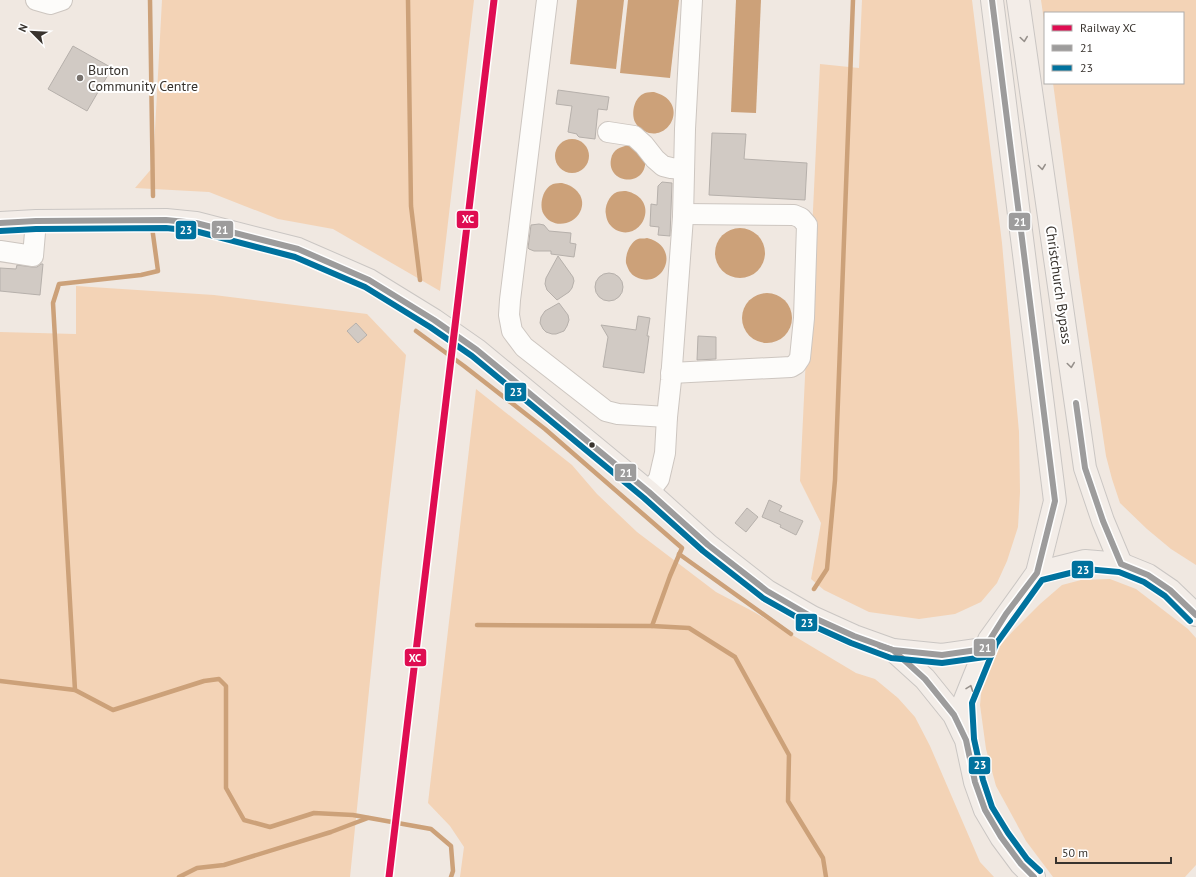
<svg xmlns="http://www.w3.org/2000/svg" width="1196" height="877" font-family="'PT Sans',sans-serif">
  <style>
    .green { fill: #f3d3b6 }
    .water { fill: #cca179 }
    .lines { fill: none; stroke-linecap: round; stroke-linejoin: round }
    .stream { stroke: #cca179; stroke-width: 4.5 }
    .building { fill: #d1cac4; stroke: #b6b0ab }
    .minor-casing { stroke: #cdc6c0; stroke-width: 22 }
    .major-casing { stroke: #cac6c3; stroke-width: 24 }
    .minor { stroke: #fdfcfa; stroke-width: 20 }
    .major { stroke: #f3ede8; stroke-width: 22 }
    .bus-1-casing { stroke: #fff; stroke-width: 9 }
    .bus-2-casing { stroke: #fff; stroke-width: 9 }
    .bus-1 { stroke: #9d9c9c; stroke-width: 6 }
    .bus-2 { stroke: #00729e; stroke-width: 6 }
    .rail-1-casing { stroke: #fff; stroke-width: 10 }
    .rail-1 { stroke: #df0d52; stroke-width: 7 }
    .oneway { stroke: #96908b }
    .poi-dot { fill: #78726d; stroke: #fff; stroke-width: 1.5 }
    .bus-dot { fill: #38332e; stroke: #fff; stroke-width: 1.5 }
    .labels { text-anchor: middle; stroke-width: 4; stroke-linejoin: round; paint-order: stroke }
    .poi-label { font-size: 14px; fill: #38332e; stroke: #fff; text-anchor: start }
    .street-label { font-size: 14px; fill: #38332e; stroke: #fff }
    .line-badge { stroke: #fff; stroke-width: 1.5 }
    .badge-label { font-size: 11px; text-anchor: middle; font-weight: bold; fill: #fff }
  </style>
  <rect width="100%" height="100%" fill="#f0e8e1"/>
  <g class="green">
    <path d="M162,0H474L440,291L333,229L278,219L209,192L135,188L153,167Z"/>
    <path d="M862,0H972L1002,243L1019,432L1020,492L1018,527L1007,561L997,583L981,602L955,614L919,619L869,612L824,590L811,579L821,523L800,481L820,64L859,68Z"/>
    <path d="M1041,0H1196V565L1171,549L1147,529L1120,503L1112,479L1106,456L1080,282L1053,83H1183V13H1045V28Z"/>
    <path d="M76,286L214,295L367,314L406,355L382,563L350,877H0V332L76,334Z"/>
    <path d="M476,389L572,465L597,494L637,532L716,592L754,612L856,673L875,679L898,698L915,717L930,746L980,862L994,877H460L464,847L450,826L428,803Z"/>
    <path d="M1110,579L1136,589L1188,629L1196,638V865L1185,877H1053L1026,841L996,786L986,749L980,705L983,674L994,652L1013,631L1040,604L1062,585L1081,580Z"/>
  </g>
  <g class="water">
    <path d="M577,0H624L616,69L570,64Z"/>
    <path d="M628,0H679L670,78L620,73Z"/>
    <path d="M736,0H761L756,113L731,112Z"/>
    <path d="M654,92C691,102 669,144 644,131C640,129 637,126 635,122C631,113 634,97 645,93C648,92 652,92 654,92Z"/>
    <circle cx="572" cy="156" r="17"/>
    <path d="M629,145L645,158C649,188 606,185 611,159C613,149 620,147 629,145Z"/>
    <path d="M562,183C576,186 587,198 580,212C573,226 551,229 543,213C539,204 543,188 553,184C556,183 560,183 562,183Z"/>
    <path d="M626,191C662,199 642,243 616,230C610,226 607,222 606,215C604,207 609,195 617,192C620,191 624,191 626,191Z"/>
    <circle cx="740" cy="253" r="25"/>
    <path d="M647,238C683,247 663,291 636,277C630,274 628,269 626,263C625,255 630,242 638,239C640,238 644,239 647,238Z"/>
    <circle cx="767" cy="318" r="25"/>
  </g>
  <g class="lines">
    <g class="stream">
      <path d="M150,0L153,196"/>
      <path d="M408,0L411,206L420,280"/>
      <path d="M416,331L464,366L545,429L682,548L670,576L652,626L689,628L735,657L789,755L788,801L823,858L826,877"/>
      <path d="M679,554L791,634"/>
      <path d="M814,589L827,569L835,480L853,0"/>
      <path d="M477,625L652,626"/>
      <path d="M0,681L75,690L113,710L204,681L219,679L226,686V788L244,820L270,827L314,813L353,815L431,829L451,846L453,871L451,877"/>
      <path d="M75,690L53,303L59,284L141,275L158,271L152,227"/>
      <path d="M179,877L197,868L224,865L331,832L368,818"/>
    </g>
  </g>
  <g class="building">
    <path d="M73,46L112,68L87,111L48,89Z"/>
    <path d="M558,90L609,97L607,110L598,109L595,139L579,137L577,135V134L568,132L572,106L556,104Z"/>
    <path d="M712,133L746,134L744,159L807,163L805,200L709,195Z"/>
    <path d="M662,182L672,183L670,236L658,235L659,227L650,226L651,204L657,205L658,186Z"/>
    <path d="M539,224L544,225L549,231L571,233L570,243L576,244L574,257L551,254V251H534L529,249L528,248L531,225Z"/>
    <path d="M558,256L573,277L574,281L572,288L569,292L557,300L547,290L545,284L546,278Z"/>
    <path d="M41,264H43L40,295L0,291V268L16,269L17,265L32,267H37Z"/>
    <circle cx="609" cy="287" r="14"/>
    <path d="M559,303L568,315L569,320L567,326L564,331L556,334H552L546,332L543,329L540,323L541,317L545,311Z"/>
    <path d="M638,316L650,318L647,336H649L644,373L603,367L608,337L601,325L636,330Z"/>
    <path d="M356,323L367,335L358,343L347,331Z"/>
    <path d="M698,336L716,337V359L697,360Z"/>
    <path d="M769,500L782,506L779,511L803,521L796,535L780,527L781,525L762,517Z"/>
    <path d="M747,508L758,517L746,532L735,523Z"/>
  </g>
  <g class="lines">
    <defs>
      <g id="minor">
        <path d="M36,0L50,4L62,0"/>
        <path d="M547,0L510,300L509,315L512,331L524,347L606,411L618,414L667,417"/>
        <path d="M608,132L634,136L644,145L655,159L663,166L671,168L684,169"/>
        <path d="M0,251L33,256L36,221"/>
        <path d="M671,373L791,367L796,364L800,358L804,318L807,225L801,218L794,215L683,214"/>
        <path d="M649,492L659,479L665,453L667,417L671,380L683,217L685,129L692,0"/>
      </g>
      <g id="major">
        <path d="M992,0L1055,501L1037,573L989,640L964,702L966,740L975,782L985,810L1001,837L1021,864L1034,877"/>
        <path d="M1018,0L1085,468L1103,521L1121,564"/>
        <path d="M0,223L36,221L166,220L196,223L298,249L369,280L434,320L477,350L649,492L708,545L767,591L812,617L854,636L893,650L942,655L984,649"/>
        <path d="M1037,573L1085,561L1121,564L1148,575L1170,590L1196,615"/>
        <path d="M893,650L925,679L954,715L964,736"/>
      </g>
    </defs>
    <use href="#minor" class="minor-casing"/>
    <use href="#major" class="major-casing"/>
    <use href="#minor" class="minor"/>
    <use href="#major" class="major"/>
    <defs>
      <g id="bus-1">
        <path d="M0,223L36,221L166,220L196,223L298,249L369,280L434,320L477,350L649,492L708,545L767,591L812,617L854,636L893,650L942,655L984,649L1006,614L1037,573L1055,501L992,0"/>
        <path d="M1076,403L1085,468L1103,521L1121,564L1148,575L1170,590L1196,615"/>
        <path d="M880,646L893,650L925,679L954,715L966,740L975,782L985,810L1001,837L1021,864L1034,877"/>
      </g>
      <g id="bus-2">
        <path d="M0,231L36,229L166,228L195,231L295,257L365,287L430,327L472,356L644,498L703,551L763,598L809,624L851,643L891,658L942,663L985,657"/>
        <path d="M1040,871L1027,859L1008,833L992,807L983,780L974,739L972,703L996,644L1042,580L1086,569L1119,572L1144,582L1165,596L1190,621"/>
      </g>
    </defs>
    <use href="#bus-1" class="bus-1-casing"/>
    <use href="#bus-2" class="bus-2-casing"/>
    <use href="#bus-1" class="bus-1"/>
    <use href="#bus-2" class="bus-2"/>
    <defs>
      <path id="rail-1" d="M389,877L494,0"/>
    </defs>
    <use href="#rail-1" class="rail-1-casing"/>
    <use href="#rail-1" class="rail-1"/>
  </g>
  <defs><path id="oneway-chevron" d="M-2-3.5L2.5 0L-2 3.5" fill="none" stroke-width="1.6" stroke-linecap="round" stroke-linejoin="round"/></defs>
  <g class="oneway">
    <use href="#oneway-chevron" transform="translate(1024 39) rotate(82)"/>
    <use href="#oneway-chevron" transform="translate(1042 167) rotate(82)"/>
    <use href="#oneway-chevron" transform="translate(1071 365) rotate(82)"/>
    <use href="#oneway-chevron" transform="translate(970 688) rotate(-70)"/>
  </g>
  <circle class="poi-dot" cx="80" cy="78" r="4"/>
  <circle class="bus-dot" cx="592" cy="445" r="3.5"/>
  <g class="labels">
    <g class="poi-label">
      <text x="88" y="75">Burton<tspan x="88" dy="16">Community Centre</tspan></text>
    </g>
    <g class="street-label">
      <text transform="translate(1059 285) rotate(82)" y="5">Christchurch Bypass</text>
    </g>
  </g>
  <g class="line-badge">
    <rect x="456" y="210" width="23" height="19" rx="4" fill="#df0d52"/>
    <rect x="1008" y="212" width="23" height="19" rx="4" fill="#9d9c9c"/>
    <rect x="211" y="220" width="23" height="19" rx="4" fill="#9d9c9c"/>
    <rect x="175" y="220" width="22" height="20" rx="4" fill="#00729e"/>
    <rect x="504" y="382" width="23" height="20" rx="4" fill="#00729e"/>
    <rect x="614" y="463" width="23" height="19" rx="4" fill="#9d9c9c"/>
    <rect x="1071" y="560" width="23" height="19" rx="4" fill="#00729e"/>
    <rect x="795" y="613" width="23" height="19" rx="4" fill="#00729e"/>
    <rect x="973" y="638" width="23" height="19" rx="4" fill="#9d9c9c"/>
    <rect x="404" y="648" width="23" height="19" rx="4" fill="#df0d52"/>
    <rect x="968" y="756" width="23" height="19" rx="4" fill="#00729e"/>
  </g>
  <g class="badge-label">
    <text x="468" y="223">XC</text>
    <text x="1020" y="226">21</text>
    <text x="222" y="234">21</text>
    <text x="186" y="234">23</text>
    <text x="516" y="396">23</text>
    <text x="626" y="477">21</text>
    <text x="1083" y="574">23</text>
    <text x="807" y="627">23</text>
    <text x="985" y="652">21</text>
    <text x="415" y="662">XC</text>
    <text x="980" y="769">23</text>
  </g>
  <rect x="1044" y="12" width="140" height="72" fill="#ffffff" stroke="#afadab"/>
  <rect x="1052" y="25" width="20" height="6" fill="#df0d52" stroke="#afadab"/>
  <text x="1080" y="32" font-size="12" fill="#38332e">Railway XC</text>
  <rect x="1052" y="45" width="20" height="6" fill="#9d9c9c" stroke="#afadab"/>
  <text x="1080" y="52" font-size="12" fill="#38332e">21</text>
  <rect x="1052" y="65" width="20" height="6" fill="#00729e" stroke="#afadab"/>
  <text x="1080" y="72" font-size="12" fill="#38332e">23</text>
  <g transform="translate(32 32) rotate(294)" stroke="#ffffff" stroke-width="3" paint-order="stroke">
  <path d="M0-3L7 15L0 10L-7 15Z" fill="#38332e"/>
  <text y="-6" font-size="11" font-weight="bold" text-anchor="middle" fill="#38332e">N</text>
  </g>
  <path d="M1056 857v6h115v-6" fill="none" stroke="#38332e" stroke-width="2"/>
  <text x="1062" y="857" font-size="12" fill="#38332e" stroke="#ffffff" stroke-width="3" paint-order="stroke">50 m</text>
</svg>
